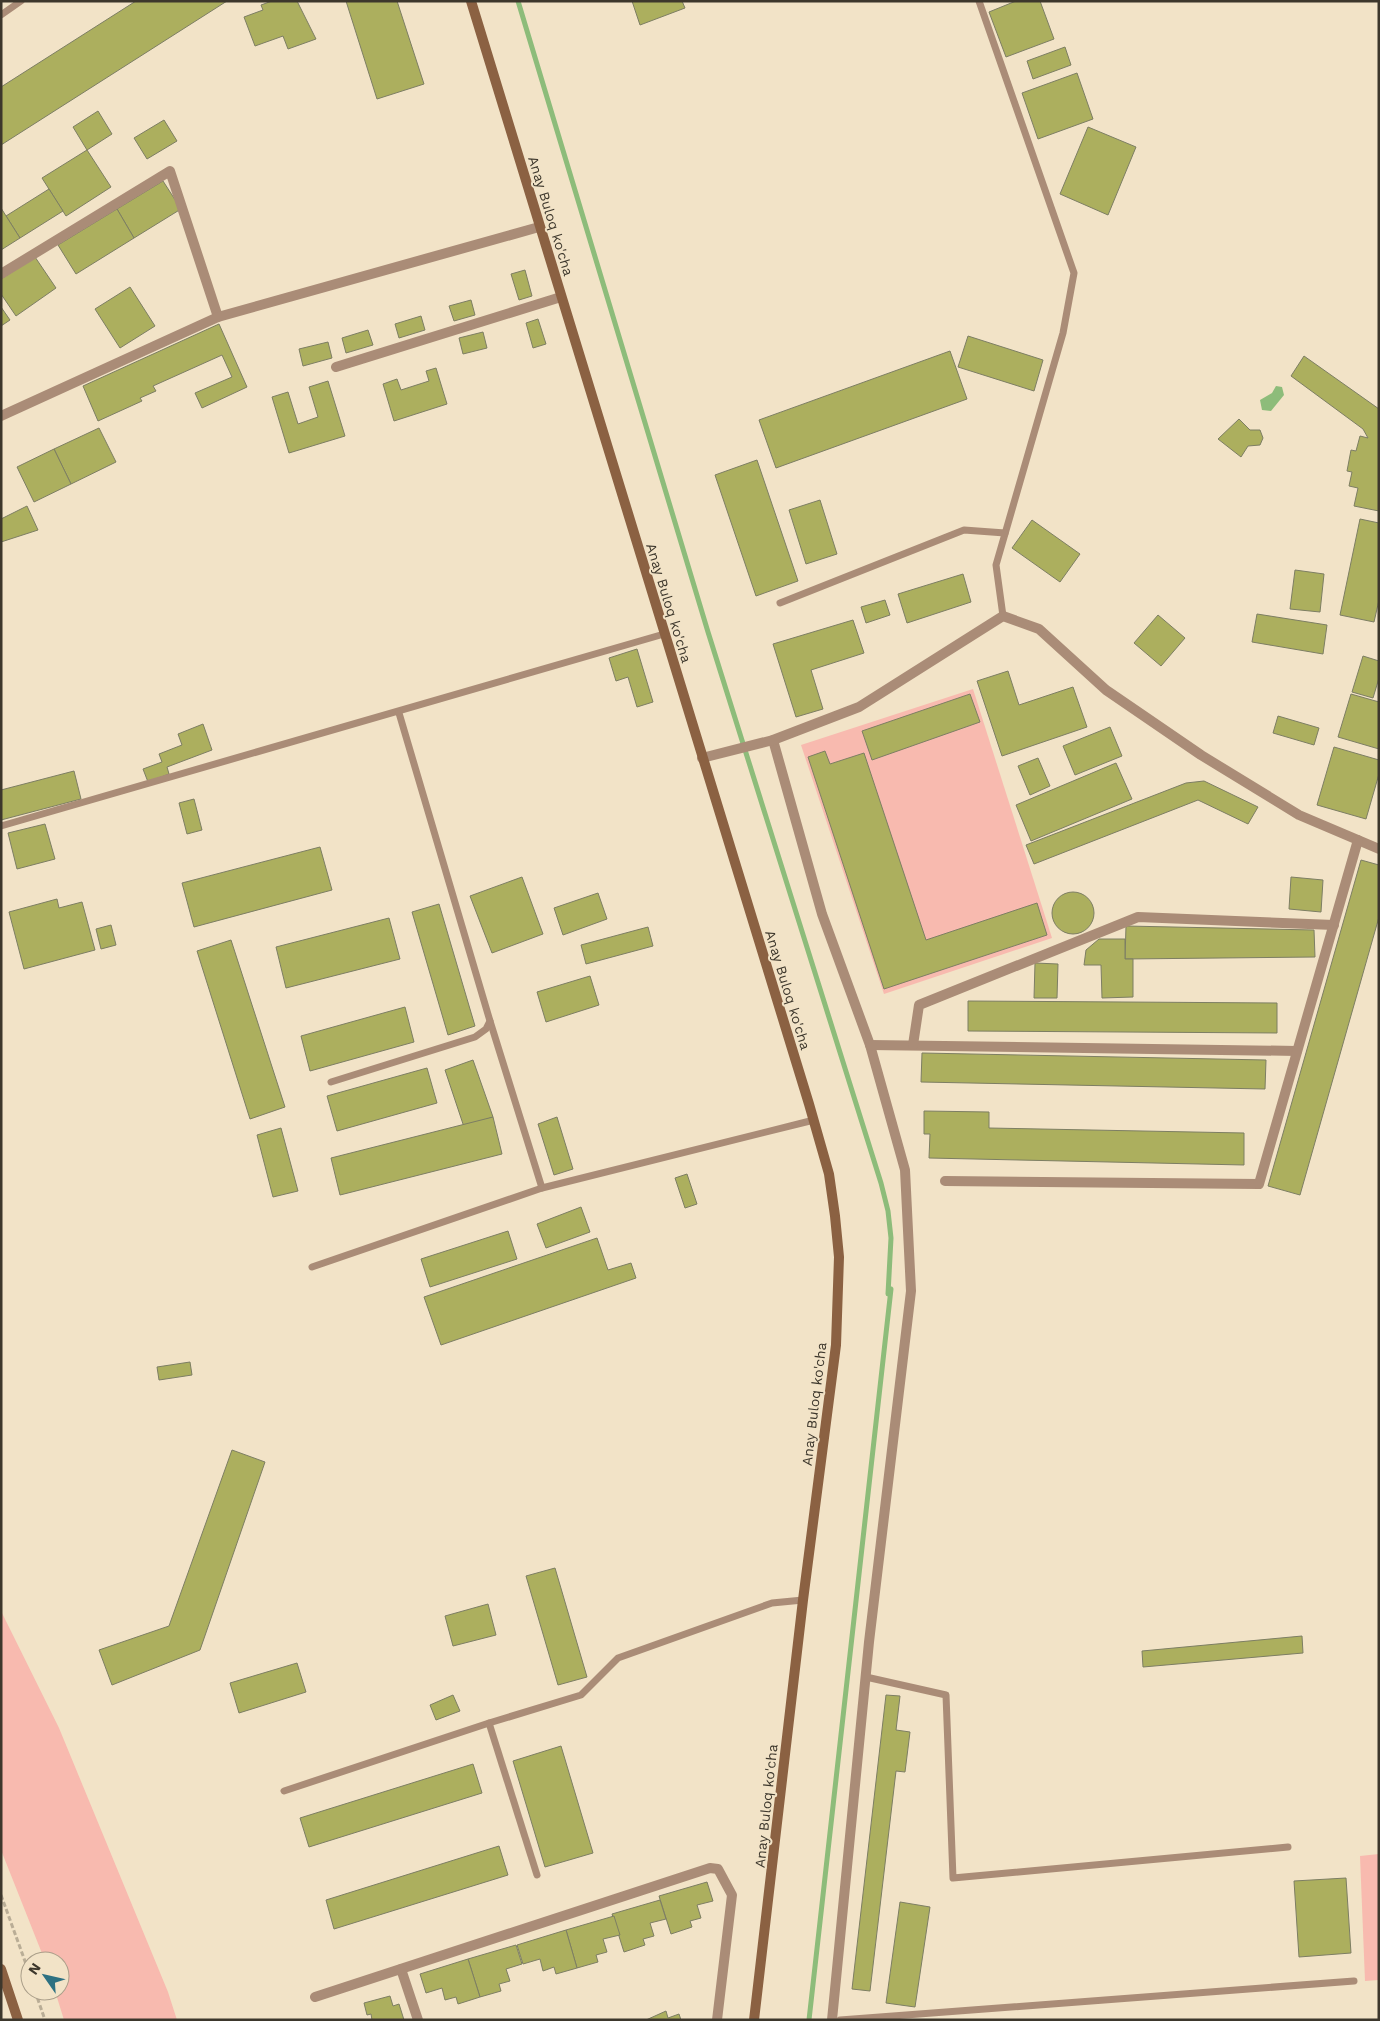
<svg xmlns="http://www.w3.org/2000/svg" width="1380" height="2021" font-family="'Work Sans',sans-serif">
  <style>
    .green { fill: #f8baaf }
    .water { fill: #8dbc7a }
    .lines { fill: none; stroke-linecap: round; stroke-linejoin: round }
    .stream { stroke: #8dbc7a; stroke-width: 5 }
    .building { fill: #acaf5e; stroke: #7d7e63 }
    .path { stroke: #b9ad96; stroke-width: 3; stroke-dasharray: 5 2.5; stroke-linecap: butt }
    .service { stroke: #aa8c77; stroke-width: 7 }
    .minor { stroke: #aa8c77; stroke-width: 10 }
    .secondary { stroke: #8b6142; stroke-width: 10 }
    .labels { text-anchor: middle; stroke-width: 4; stroke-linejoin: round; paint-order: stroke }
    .street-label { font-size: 14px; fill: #3d372c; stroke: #f2e3c7 }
  </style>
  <rect width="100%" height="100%" fill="#f2e3c7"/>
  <g class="green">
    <path d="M973,689L1052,938L884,994L801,745Z"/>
    <path d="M1,1611L59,1728L168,1992L177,2020H64L55,1991H60V1961H45L1,1850Z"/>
    <path d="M1379,1854V1980L1365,1981L1360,1856Z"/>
  </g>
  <path class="water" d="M1276,386L1282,387L1284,395L1271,411L1262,410L1260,400L1272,393Z"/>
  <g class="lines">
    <path class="stream" d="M518,1L708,632L881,1183L888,1211L891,1238L888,1294L891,1289L809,2020"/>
  </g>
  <g class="building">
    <path d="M136,1H227L1,145V87Z"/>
    <path d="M272,1H297L316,39L288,49L283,36L255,46L244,17L263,10L261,5Z"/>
    <path d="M346,1H397L424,84L377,99Z"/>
    <path d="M632,1H682L685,8L640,25Z"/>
    <path d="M1016,1H1040L1054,39L1006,57L989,12Z"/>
    <path d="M1065,47L1071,65L1033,79L1027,61Z"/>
    <path d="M1077,73L1093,119L1038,139L1022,93Z"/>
    <path d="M98,111L112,134L87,150L73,127Z"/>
    <path d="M164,120L177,141L147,159L134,138Z"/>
    <path d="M1088,127L1136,147L1108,215L1060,194Z"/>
    <path d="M87,150L111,187L66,216L42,178Z"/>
    <path d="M163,181L181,209L134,238L117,209Z"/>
    <path d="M49,189L63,211L20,238L6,216Z"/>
    <path d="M1,208L20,238L1,250Z"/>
    <path d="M117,209L134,238L76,274L58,245Z"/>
    <path d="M35,257L56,288L16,316L1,294V279Z"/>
    <path d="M525,270L532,296L519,300L511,274Z"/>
    <path d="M130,287L155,326L120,348L95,309Z"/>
    <path d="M471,300L475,315L454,321L449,306Z"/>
    <path d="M1,307L10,320L1,326Z"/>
    <path d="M421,316L425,330L399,338L395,324Z"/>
    <path d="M538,319L546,344L533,348L526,323Z"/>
    <path d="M219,324L247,387L202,408L195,393L232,377L222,355L153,386L156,391L140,398L142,401L98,421L83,386Z"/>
    <path d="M368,330L373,345L346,353L342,338Z"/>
    <path d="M483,332L487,348L463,354L459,338Z"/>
    <path d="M968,336L1043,360L1034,391L958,367Z"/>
    <path d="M328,342L332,358L303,366L299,349Z"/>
    <path d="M950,351L967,399L776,468L759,420Z"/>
    <path d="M1304,356L1379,409V511L1354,506L1358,488L1349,486L1352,472L1347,471L1351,450L1356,451L1360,436L1368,438L1363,429L1291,376Z"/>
    <path d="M436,368L447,404L394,421L383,384L397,379L401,390L429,381L426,371Z"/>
    <path d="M328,381L345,436L289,453L272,397L288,392L298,424L318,417L309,387Z"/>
    <path d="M1239,419L1250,430H1260L1263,438L1260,445L1248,446L1241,457L1218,439Z"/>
    <path d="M99,428L116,462L71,484L54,449Z"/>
    <path d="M54,449L71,484L34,502L17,467Z"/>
    <path d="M757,460L798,581L756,596L715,475Z"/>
    <path d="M820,500L837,554L806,564L789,510Z"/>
    <path d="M27,506L38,530L1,542V519Z"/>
    <path d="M1360,519L1379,523V600L1374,622L1340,615Z"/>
    <path d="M1032,520L1080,554L1060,582L1012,548Z"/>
    <path d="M1295,570L1324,574L1320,612L1290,609Z"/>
    <path d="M963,574L971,602L907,623L898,594Z"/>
    <path d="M885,600L890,615L866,623L861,607Z"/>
    <path d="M1257,614L1327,625L1323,654L1252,642Z"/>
    <path d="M1158,615L1185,638L1161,666L1134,643Z"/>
    <path d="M853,620L864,653L811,670L823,709L796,717L773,644Z"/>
    <path d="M637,649L653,702L637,707L628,677L616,681L609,658Z"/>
    <path d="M1363,656L1379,661V678L1373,698L1352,692Z"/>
    <path d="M1008,671L1019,705L1073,687L1087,727L1002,756L977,681Z"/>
    <path d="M970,694L980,722L872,760L862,731Z"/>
    <path d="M1351,694L1379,702V749L1338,737Z"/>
    <path d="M1278,716L1319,728L1314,745L1273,733Z"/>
    <path d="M203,724L212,750L167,767L169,774L148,782L143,769L162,762L159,754L182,745L178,734Z"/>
    <path d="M1110,727L1122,756L1075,775L1063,746Z"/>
    <path d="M1334,747L1379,760V774L1366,819L1317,805Z"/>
    <path d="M825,751L830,764L864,753L926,940L1037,903L1047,935L884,989L808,757Z"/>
    <path d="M1038,758L1050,786L1030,795L1018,766Z"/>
    <path d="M1116,763L1132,799L1031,841L1016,805Z"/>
    <path d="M74,771L81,799L1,820V790Z"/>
    <path d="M1204,781L1258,807L1248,824L1198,800L1034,864L1026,845L1186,783Z"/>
    <path d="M194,799L202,830L187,834L179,803Z"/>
    <path d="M45,824L55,859L17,869L8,833Z"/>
    <path d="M320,847L332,890L194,927L182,883Z"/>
    <path d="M1361,860L1379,865V917L1300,1195L1268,1186Z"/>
    <path d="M522,877L543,934L492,953L470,896Z"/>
    <path d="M1291,877L1323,880L1321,912L1289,909Z"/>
    <circle cx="1073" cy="913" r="21"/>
    <path d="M598,893L607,919L563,935L554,908Z"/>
    <path d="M57,899L59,908L82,902L95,950L24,969L9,912Z"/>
    <path d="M439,904L475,1026L448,1035L412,912Z"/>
    <path d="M389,918L400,959L286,988L276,947Z"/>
    <path d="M111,925L116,945L101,949L96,929Z"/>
    <path d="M1126,926L1314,930L1315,957L1125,959Z"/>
    <path d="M648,927L653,946L586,964L581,945Z"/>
    <path d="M1099,939H1125V959H1133V997L1102,998L1101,965H1084L1086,950Z"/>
    <path d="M231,940L285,1107L250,1119L197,951Z"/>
    <path d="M1035,963L1058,964L1057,998H1034Z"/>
    <path d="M590,976L599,1005L546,1022L537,992Z"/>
    <path d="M968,1001L1277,1003V1033L968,1031Z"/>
    <path d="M405,1007L414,1042L310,1071L301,1036Z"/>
    <path d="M922,1053L1266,1060L1265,1089L921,1082Z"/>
    <path d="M473,1060L493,1117L464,1127L445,1070Z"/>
    <path d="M427,1068L437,1103L337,1131L327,1096Z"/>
    <path d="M924,1111L989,1112V1128L1244,1133V1165L929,1158L930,1134H924Z"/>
    <path d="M493,1117L502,1154L340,1195L331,1158Z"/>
    <path d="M557,1117L573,1169L554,1175L538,1124Z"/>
    <path d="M281,1128L298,1191L273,1197L257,1135Z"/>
    <path d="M687,1174L697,1204L685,1208L675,1178Z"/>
    <path d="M581,1207L590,1232L546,1248L537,1224Z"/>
    <path d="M508,1231L517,1259L430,1287L421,1259Z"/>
    <path d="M597,1238L608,1270L631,1263L636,1278L441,1345L424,1297Z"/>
    <path d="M190,1362L192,1375L159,1380L157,1367Z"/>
    <path d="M232,1450L265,1462L200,1650L112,1685L99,1650L169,1626Z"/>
    <path d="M555,1568L587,1677L558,1685L526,1576Z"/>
    <path d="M488,1604L496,1635L453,1646L445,1616Z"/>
    <path d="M1302,1636L1303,1653L1143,1667L1142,1651Z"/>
    <path d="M297,1663L306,1692L239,1713L230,1683Z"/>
    <path d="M453,1695L460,1711L436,1720L430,1705Z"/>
    <path d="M886,1695L900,1696L896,1730L910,1732L905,1772L896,1771L870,1991L852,1989Z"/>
    <path d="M561,1746L593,1853L545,1867L513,1761Z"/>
    <path d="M473,1764L482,1793L309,1847L300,1818Z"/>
    <path d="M499,1846L508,1875L334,1929L326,1900Z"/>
    <path d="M1346,1878L1351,1953L1299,1957L1294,1881Z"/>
    <path d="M707,1882L713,1901L697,1905L701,1918L690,1921L692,1927L671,1934L659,1896Z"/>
    <path d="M660,1900L666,1919L650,1923L654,1936L643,1939L645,1945L624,1952L612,1914Z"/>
    <path d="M900,1902L930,1907L915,2007L886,2003Z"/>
    <path d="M614,1916L620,1935L603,1939L607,1952L596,1955L598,1962L577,1968L566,1930Z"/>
    <path d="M566,1930L577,1968L556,1974L554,1967L543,1971L540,1959L523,1964L517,1945Z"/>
    <path d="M516,1945L522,1964L506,1969L510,1981L499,1984L501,1991L480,1997L468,1959Z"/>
    <path d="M468,1959L480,1997L458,2004L456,1997L445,2000L442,1988L426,1993L420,1974Z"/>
    <path d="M390,1996L393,2006L399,2004L404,2020H372L371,2014L367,2015L364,2003Z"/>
    <path d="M666,2011L668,2018L679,2014L681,2020H646Z"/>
  </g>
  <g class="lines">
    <g class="path">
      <path d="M1,1895L30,1975"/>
      <path d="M35,1991L45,2020"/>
    </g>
    <g class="service">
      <path d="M979,1L1074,273L1063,333L996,565L1003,616"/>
      <path d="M1,15L21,1"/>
      <path d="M780,603L964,530L1005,533"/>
      <path d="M1,826L664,634"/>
      <path d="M490,1021L542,1188"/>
      <path d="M331,1082L475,1037L486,1029L490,1021L399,713"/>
      <path d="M312,1267L542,1188L814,1120"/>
      <path d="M866,1677L946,1695L953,1878L1288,1847"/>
      <path d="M489,1723L537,1875"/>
      <path d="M284,1791L489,1723L581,1695L618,1658L772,1603L803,1600"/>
      <path d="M840,2020L1354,1981"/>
    </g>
    <g class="minor">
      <path d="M1,274L170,171L218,317"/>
      <path d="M336,367L561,297"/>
      <path d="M1,416L218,317L539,227"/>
      <path d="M773,740L822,914L870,1045L905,1170L911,1291L869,1642L832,2020"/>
      <path d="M702,758L773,740L859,707L1003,616L1039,629L1106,690L1201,755L1299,815L1379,849"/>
      <path d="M870,1045L1297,1051"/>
      <path d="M913,1045L919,1005L1138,917L1334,925"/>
      <path d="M945,1181L1259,1184L1358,840"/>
      <path d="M401,1969L418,2020"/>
      <path d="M315,1997L710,1868L718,1869L732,1895L717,2020"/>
    </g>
    <g class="secondary">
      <path d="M471,1L809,1104L829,1174L835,1216L839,1257L836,1345L803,1600L754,2020"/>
      <path d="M1,1969L18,2020"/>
    </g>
  </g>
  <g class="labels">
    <g class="street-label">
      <text transform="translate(551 216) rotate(73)" y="5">Anay Buloq ko'cha</text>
      <text transform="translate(669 603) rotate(73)" y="5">Anay Buloq ko'cha</text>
      <text transform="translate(788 990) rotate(73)" y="5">Anay Buloq ko'cha</text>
      <text transform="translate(814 1404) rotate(-83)" y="5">Anay Buloq ko'cha</text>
      <text transform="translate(766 1806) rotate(-84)" y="5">Anay Buloq ko'cha</text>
    </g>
  </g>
  <rect width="1380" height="2021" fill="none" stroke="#3d372c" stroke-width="5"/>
  <g transform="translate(45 1976) rotate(304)"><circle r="24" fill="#f2e3c7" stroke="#aa9e89"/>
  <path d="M0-4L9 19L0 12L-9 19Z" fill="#2e7182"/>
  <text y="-8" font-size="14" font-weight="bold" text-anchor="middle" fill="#3d372c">N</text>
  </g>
</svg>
